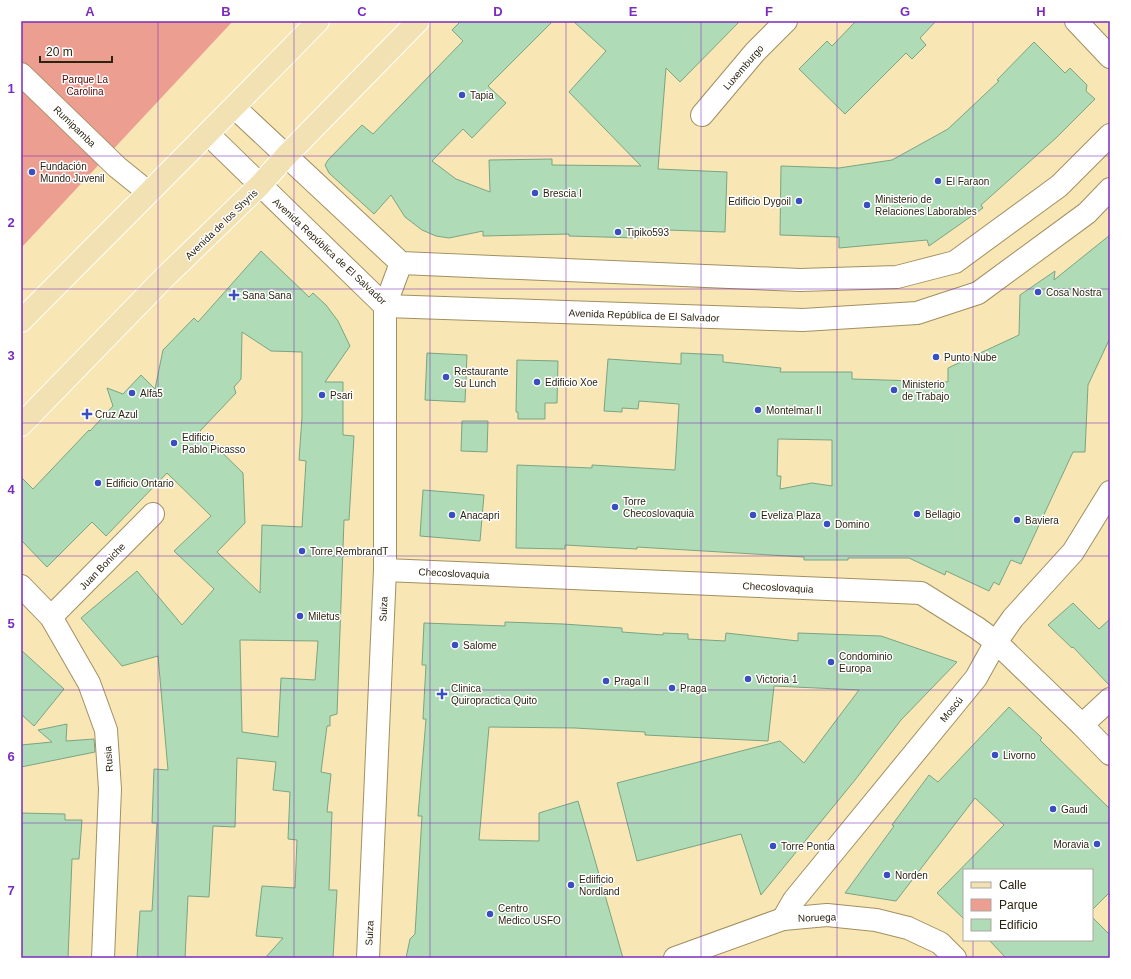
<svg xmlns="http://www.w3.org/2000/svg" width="1131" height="979" font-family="Helvetica,sans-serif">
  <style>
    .green { fill: #ec9e91 }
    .building { fill: #b0dbb7; stroke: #7ba482; fill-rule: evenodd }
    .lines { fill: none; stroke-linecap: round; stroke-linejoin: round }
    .minor-casing { stroke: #a19061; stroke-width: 24 }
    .major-casing { stroke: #fff; stroke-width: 24 }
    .minor { stroke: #fff; stroke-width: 22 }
    .major { stroke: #f2e2b3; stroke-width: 22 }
    .grid { fill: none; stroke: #7b2cbf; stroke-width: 1; stroke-opacity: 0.55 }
    .poi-dot { fill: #384ec1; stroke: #fff; stroke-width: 1.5 }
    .labels { text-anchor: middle; stroke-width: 3; stroke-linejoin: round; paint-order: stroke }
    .street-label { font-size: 10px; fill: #2a2310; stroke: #fff }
    .park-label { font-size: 10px; fill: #570300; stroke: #fff }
    .poi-label { font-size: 10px; fill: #2a2310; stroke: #fff; text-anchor: start }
    .neatline { fill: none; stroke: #7b2cbf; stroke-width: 1.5 }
    .grid-label { font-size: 13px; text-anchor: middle; font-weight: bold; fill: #7b2cbf }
  </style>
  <rect width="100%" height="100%" fill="#f9e6b5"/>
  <path class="green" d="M21,21H233L21,248Z"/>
  <g class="building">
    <path d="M461,21H553L488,86L506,103L472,138L463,129L432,161L456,179L490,192L489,160L552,159V165L641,166L569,92L606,51L573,21H740L680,82L666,68L658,169L727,172L725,232L638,229V238L569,236V234L483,236V231L449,238L436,236L422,230L405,217L391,195L374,214L329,173L325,165L328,160L362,125L373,134L463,41L452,30Z"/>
    <path d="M856,21H936L920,38L926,45L912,59L906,53L845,114L799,69L827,41L832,46Z"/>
    <path d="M1034,42L1065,73L1070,68L1087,85L1086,91L1095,99L1056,138L981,205L983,208L929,246L927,240L839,248V237L780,235L781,166L839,168L892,160L948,129L999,81L997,80Z"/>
    <path d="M1110,235V338L1088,385L1085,452H1073L1021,564L1011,560L999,585L994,582L989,591L946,571L945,575L909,558H848V560H804V557L637,547V549L565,545V549L516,548L517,465L592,468V465L675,470L679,404L639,401L638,409L622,408V412L604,411L608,359L681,364V353L723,355V362L781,368L780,372H852V379L948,382V368L1019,335L1020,295L1055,271L1054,280ZM778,439L832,440V486L812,483L780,489L781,476H777Z"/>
    <path d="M261,251L309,297L313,293L326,305L338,321L350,346L325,382H343V435L354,436L349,520H344L337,714L330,716V726H327L321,772L331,774L327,812H332L329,890H337L333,958H265L283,938L256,936L262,886L295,888L297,840L288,839L290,792L273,790L276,762L237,758L235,827L213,826L209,897L188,896L185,958H137L140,911H152L157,823H152L154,769L168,770L158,656L122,666L81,618L137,571L182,625L214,589L174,551L211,516L167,473L106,536L92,522L47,567L21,540V477L33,489L89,430L90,431L113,406L107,388L123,394L141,375L155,389L163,350L194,318L198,322ZM242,332L271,351L302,352V417L299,460L306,461L302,527L262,525L260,593L217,552L245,523L243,473L200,431L236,393L234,387L241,379ZM240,640L318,641L315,680L281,678L278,737L242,732Z"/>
    <path d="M427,353L467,355L465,402L425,400Z"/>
    <path d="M517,360L558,361L557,403H545V419H518V412H516Z"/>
    <path d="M462,421H488L487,452L461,451Z"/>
    <path d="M423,490L484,495L480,541L420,536Z"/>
    <path d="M1073,603L1099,629L1110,619V686L1073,647L1072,648L1048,625Z"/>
    <path d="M505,622L563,624L622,628V632L663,635V633L688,634V639L725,641L726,633L798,641V633L881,636L957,662L901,720L855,780L761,895L741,834L637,861L617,783L780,741L804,763L859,690L774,686L768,741L645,735V732L575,728L489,727L479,840L539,841V813L578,801L623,958H406L410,939L415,934L422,816H418L426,719H423L426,665H422L424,623L505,626Z"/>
    <path d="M21,650L64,689L34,726L21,714Z"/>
    <path d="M1009,707L1042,738L1040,740L1110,809V892L1092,910V870H964V919L937,893L1004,825L975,798L896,901L845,893L894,826L892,825L929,775L938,782Z"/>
    <path d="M67,724L66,741L94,739L95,752L21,767V745L52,742L38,730Z"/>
    <path d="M21,813L65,814V820H82L79,859H72L68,958H21Z"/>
    <path d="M1092,917L1110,935V958H1006L989,940H1092Z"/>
  </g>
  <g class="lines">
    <defs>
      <g id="minor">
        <path d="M1076,21L1110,57"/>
        <path d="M21,74L117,167L148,192"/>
        <path d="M234,107L401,263L800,280L897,277L955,262L1059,186L1110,135"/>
        <path d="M702,115L755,52L786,21"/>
        <path d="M208,134L385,306L803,320L917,313L978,293L1087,213L1110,189"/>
        <path d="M385,570L921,593L977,628L996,642L1082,725L1110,754"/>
        <path d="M21,586L51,617L89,683L106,730L110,789L103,958"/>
        <path d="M51,617L153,514"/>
        <path d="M1082,725L1110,699"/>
        <path d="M783,919L794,900L976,678L996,642L1013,618L1073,552L1110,492"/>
        <path d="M368,958L385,570V306L401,263"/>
        <path d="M675,958L783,919L827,915L876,920L908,928L940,943L955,958"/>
      </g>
      <g id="major">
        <path d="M21,321C120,221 220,122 318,21"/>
        <path d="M21,425L163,279L260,185L286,156L418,21"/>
      </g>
    </defs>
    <use href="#minor" class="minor-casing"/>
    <use href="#major" class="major-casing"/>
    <use href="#minor" class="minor"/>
    <use href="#major" class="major"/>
  </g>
  <path class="grid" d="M158,21V958M294,21V958M430,21V958M566,21V958M701,21V958M837,21V958M973,21V870M21,156H1110M21,289H1110M21,423H1110M21,556H1110M21,690H1110M21,823H1110M973,940V958"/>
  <g class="poi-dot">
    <circle cx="462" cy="95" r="4"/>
    <circle cx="32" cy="172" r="4"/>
    <circle cx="938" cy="181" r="4"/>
    <circle cx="535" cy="193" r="4"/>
    <circle cx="799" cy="201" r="4"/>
    <circle cx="867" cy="205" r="4"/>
    <circle cx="618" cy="232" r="4"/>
    <circle cx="1038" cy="292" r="4"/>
    <path d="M232 289h4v4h4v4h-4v4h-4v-4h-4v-4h4z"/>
    <circle cx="936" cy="357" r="4"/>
    <circle cx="446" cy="377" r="4"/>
    <circle cx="537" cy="382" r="4"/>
    <circle cx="894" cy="390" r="4"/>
    <circle cx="132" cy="393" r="4"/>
    <circle cx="322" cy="395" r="4"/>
    <circle cx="758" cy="410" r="4"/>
    <path d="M85 408h4v4h4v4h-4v4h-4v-4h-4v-4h4z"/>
    <circle cx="174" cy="443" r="4"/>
    <circle cx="98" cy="483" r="4"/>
    <circle cx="615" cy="507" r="4"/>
    <circle cx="917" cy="514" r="4"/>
    <circle cx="452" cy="515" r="4"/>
    <circle cx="753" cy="515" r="4"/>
    <circle cx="1017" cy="520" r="4"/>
    <circle cx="827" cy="524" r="4"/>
    <circle cx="302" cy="551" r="4"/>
    <circle cx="300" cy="616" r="4"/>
    <circle cx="455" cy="645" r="4"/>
    <circle cx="831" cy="662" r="4"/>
    <circle cx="748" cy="679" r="4"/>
    <circle cx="606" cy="681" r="4"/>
    <circle cx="672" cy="688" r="4"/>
    <path d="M440 688h4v4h4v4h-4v4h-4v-4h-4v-4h4z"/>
    <circle cx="995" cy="755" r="4"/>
    <circle cx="1053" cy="809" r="4"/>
    <circle cx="1097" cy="844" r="4"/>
    <circle cx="773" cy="846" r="4"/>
    <circle cx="887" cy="875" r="4"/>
    <circle cx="571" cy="885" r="4"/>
    <circle cx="490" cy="914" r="4"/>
  </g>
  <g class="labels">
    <g class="street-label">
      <text transform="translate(743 67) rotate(-49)" y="4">Luxemburgo</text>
      <text transform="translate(75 126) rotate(44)" y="4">Rumipamba</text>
      <text transform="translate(221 224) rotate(-44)" y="4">Avenida de los Shyris</text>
      <text transform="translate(330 251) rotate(43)" y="4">Avenida República de El Salvador</text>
      <text transform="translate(644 315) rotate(2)" y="4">Avenida República de El Salvador</text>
      <text transform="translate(102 566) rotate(-46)" y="4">Juan Boniche</text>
      <text transform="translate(454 573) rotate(3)" y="4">Checoslovaquia</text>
      <text transform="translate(778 587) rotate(3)" y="4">Checoslovaquia</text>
      <text transform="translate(383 609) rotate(-87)" y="4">Suiza</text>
      <text transform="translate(951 709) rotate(-51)" y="4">Moscú</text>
      <text transform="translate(108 759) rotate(-94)" y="4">Rusia</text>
      <text transform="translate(817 917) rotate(-2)" y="4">Noruega</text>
      <text transform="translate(369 933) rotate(-87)" y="4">Suiza</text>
    </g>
    <g class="park-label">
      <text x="85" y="83">Parque La<tspan x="85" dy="12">Carolina</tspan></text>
    </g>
    <g class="poi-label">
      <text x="470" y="99">Tapia</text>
      <text x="40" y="170">Fundación<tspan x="40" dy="12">Mundo Juvenil</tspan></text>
      <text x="946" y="185">El Faraon</text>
      <text x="543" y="197">Brescia I</text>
      <text x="875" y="203">Ministerio de<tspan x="875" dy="12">Relaciones Laborables</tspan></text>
      <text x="791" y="205" text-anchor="end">Edificio Dygoil</text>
      <text x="626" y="236">Tipiko593</text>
      <text x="1046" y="296">Cosa Nostra</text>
      <text x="242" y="299">Sana Sana</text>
      <text x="944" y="361">Punto Nube</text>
      <text x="454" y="375">Restaurante<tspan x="454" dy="12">Su Lunch</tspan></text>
      <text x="545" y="386">Edificio Xoe</text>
      <text x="902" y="388">Ministerio<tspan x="902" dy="12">de Trabajo</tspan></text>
      <text x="140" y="397">Alfa5</text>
      <text x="330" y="399">Psari</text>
      <text x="766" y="414">Montelmar II</text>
      <text x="95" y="418">Cruz Azul</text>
      <text x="182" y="441">Edificio<tspan x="182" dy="12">Pablo Picasso</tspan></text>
      <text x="106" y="487">Edificio Ontario</text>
      <text x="623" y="505">Torre<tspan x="623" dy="12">Checoslovaquia</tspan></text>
      <text x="925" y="518">Bellagio</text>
      <text x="460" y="519">Anacapri</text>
      <text x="761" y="519">Eveliza Plaza</text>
      <text x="1025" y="524">Baviera</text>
      <text x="835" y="528">Domino</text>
      <text x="310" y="555">Torre RembrandT</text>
      <text x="308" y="620">Miletus</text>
      <text x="463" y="649">Salome</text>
      <text x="839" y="660">Condominio<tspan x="839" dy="12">Europa</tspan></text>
      <text x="756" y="683">Victoria 1</text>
      <text x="614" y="685">Praga II</text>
      <text x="451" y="692">Clinica<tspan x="451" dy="12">Quiropractica Quito</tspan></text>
      <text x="680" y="692">Praga</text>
      <text x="1003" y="759">Livorno</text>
      <text x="1061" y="813">Gaudi</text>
      <text x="1089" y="848" text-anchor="end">Moravia</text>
      <text x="781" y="850">Torre Pontia</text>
      <text x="895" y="879">Norden</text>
      <text x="579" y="883">Ediificio<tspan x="579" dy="12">Nordland</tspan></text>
      <text x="498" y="912">Centro<tspan x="498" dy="12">Medico USFO</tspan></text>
    </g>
  </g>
  <rect width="1131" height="979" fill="none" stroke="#ffffff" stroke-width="44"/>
  <rect x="963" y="869" width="130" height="72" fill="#ffffff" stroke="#aaa79f"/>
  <rect x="971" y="882" width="20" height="6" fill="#f2e2b3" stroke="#aaa79f"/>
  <text x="999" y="889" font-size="12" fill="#2a2310">Calle</text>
  <rect x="971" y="899" width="20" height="12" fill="#ec9e91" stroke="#aaa79f"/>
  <text x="999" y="909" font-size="12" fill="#2a2310">Parque</text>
  <rect x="971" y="919" width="20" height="12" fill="#b0dbb7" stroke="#aaa79f"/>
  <text x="999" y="929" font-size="12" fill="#2a2310">Edificio</text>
  <path d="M40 56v6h72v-6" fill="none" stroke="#2a2310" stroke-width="2"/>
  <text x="46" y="56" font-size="12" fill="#2a2310" stroke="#ffffff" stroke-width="3" paint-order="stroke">20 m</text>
  <rect x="22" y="22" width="1087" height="935" class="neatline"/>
  <g class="grid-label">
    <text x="90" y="16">A</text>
    <text x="226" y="16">B</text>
    <text x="362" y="16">C</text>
    <text x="498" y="16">D</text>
    <text x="633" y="16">E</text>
    <text x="769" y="16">F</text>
    <text x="905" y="16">G</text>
    <text x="1041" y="16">H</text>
    <text x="11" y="93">1</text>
    <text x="11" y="227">2</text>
    <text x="11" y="360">3</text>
    <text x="11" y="494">4</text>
    <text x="11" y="628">5</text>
    <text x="11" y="761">6</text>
    <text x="11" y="895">7</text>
  </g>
</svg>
